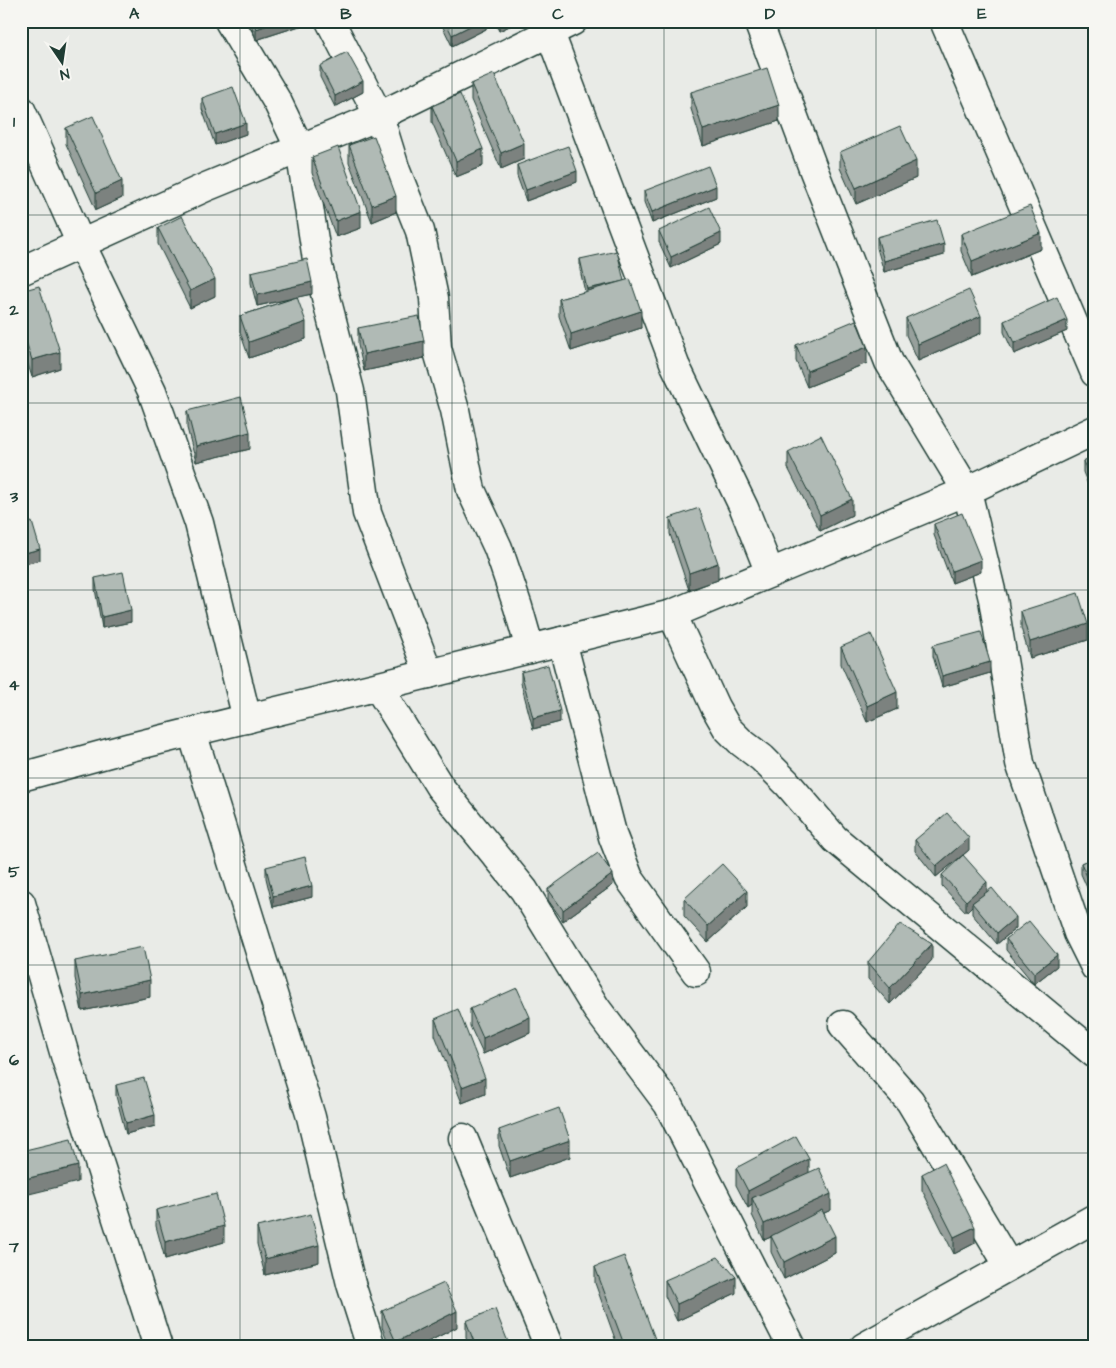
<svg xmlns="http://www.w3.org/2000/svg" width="1116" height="1368" font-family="'Architects Daughter',sans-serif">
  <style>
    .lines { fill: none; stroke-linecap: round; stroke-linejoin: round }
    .minor-casing { stroke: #1f3d34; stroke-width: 31 }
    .minor { stroke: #f6f6f2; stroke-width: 28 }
    .wall { fill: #97a09c; stroke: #1f3d34 }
    .shaded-wall { fill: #7b827f; stroke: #1f3d34 }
    .building { fill: #b0bab5; stroke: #1f3d34 }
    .grid { fill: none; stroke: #1f3d34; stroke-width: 1; stroke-opacity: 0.55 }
    .neatline { fill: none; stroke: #1f3d34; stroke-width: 2 }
    .grid-label { font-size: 16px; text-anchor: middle; font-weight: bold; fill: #1f3d34 }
  </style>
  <rect width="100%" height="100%" fill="#e9ebe7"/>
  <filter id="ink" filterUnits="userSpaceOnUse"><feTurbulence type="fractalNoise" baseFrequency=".02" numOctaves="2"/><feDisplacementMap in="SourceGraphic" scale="10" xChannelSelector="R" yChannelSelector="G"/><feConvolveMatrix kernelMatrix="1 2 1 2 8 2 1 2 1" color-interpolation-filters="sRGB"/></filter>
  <g filter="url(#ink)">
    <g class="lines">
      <defs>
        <g id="minor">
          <path d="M229,21L278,103L300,149L318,266L350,391L367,513L429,674"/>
          <path d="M330,21L379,116L396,171L420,231L434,298L437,348L455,410L471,490L498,548L518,607L530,649"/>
          <path d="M544,21L550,33L675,365L744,508L770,573"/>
          <path d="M758,21L814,171L889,362L967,491L993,599L1020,763L1078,933L1095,967"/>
          <path d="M944,21L1095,373"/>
          <path d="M21,110L81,244L152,391L199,523L247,719"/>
          <path d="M21,271L206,187L379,116L573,21"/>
          <path d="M672,614L715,707L727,728L741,742L762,758L787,783L835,839L1095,1054"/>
          <path d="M562,641L613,837L629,878L696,972"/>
          <path d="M378,687L440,787L524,890L596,1008L668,1104L792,1347"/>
          <path d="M192,732L311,1117L351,1284L371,1347"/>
          <path d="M21,777L131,747L672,614L967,491L1095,430"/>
          <path d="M21,903L66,1059L158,1347"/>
          <path d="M843,1025L910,1101L1009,1266"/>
          <path d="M463,1138L549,1347"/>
          <path d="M864,1347L1095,1218"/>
        </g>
      </defs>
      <use href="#minor" class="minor-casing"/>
      <use href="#minor" class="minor"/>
    </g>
    <g class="wall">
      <path d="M250,21H312V22L256,40Z"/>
      <path d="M440,21H486V29L452,46Z"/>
      <path d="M494,21H520L499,31Z"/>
      <path d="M320,66L363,92L335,107L320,77Z"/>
      <path d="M471,84L524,159L501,169L471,100Z"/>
      <path d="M691,92L779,121L703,146L691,109Z"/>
      <path d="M202,98L246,134L215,145L202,109Z"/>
      <path d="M432,106L483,166L456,177L432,122Z"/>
      <path d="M66,128L122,198L96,210L66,144Z"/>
      <path d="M349,145L396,212L372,222L349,162Z"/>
      <path d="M840,152L916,178L856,204L840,168Z"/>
      <path d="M312,157L361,228L336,237L312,173Z"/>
      <path d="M517,165L577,182L526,201L517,176Z"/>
      <path d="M644,191L716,197L652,223L644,202Z"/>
      <path d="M158,228L215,296L190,308L158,244Z"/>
      <path d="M659,231L721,244L671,268L659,242Z"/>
      <path d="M961,234L1041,249L972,277L961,251Z"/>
      <path d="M877,237L944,255L884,272L877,248Z"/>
      <path d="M580,259L624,281L641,328L571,351L559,316V299L585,292L580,270Z"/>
      <path d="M251,272L312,294L297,297L306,339L249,358L240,332V316L294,298L257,306L251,283Z"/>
      <path d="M21,291L60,368L32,377L21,343Z"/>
      <path d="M906,318L981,333L918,361L906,335Z"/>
      <path d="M1004,321L1067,331L1014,354L1004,332Z"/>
      <path d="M358,328L424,358L364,371L358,345Z"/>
      <path d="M796,345L867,363L807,387L796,361Z"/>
      <path d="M187,411L250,449L196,462L187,428Z"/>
      <path d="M788,452L852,515L820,531L788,468Z"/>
      <path d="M1095,456V503L1083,472V461Z"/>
      <path d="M670,518L718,580L689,590L670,534Z"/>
      <path d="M934,524L981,572L952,583L934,535Z"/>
      <path d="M95,578L131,622L102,628L95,589Z"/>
      <path d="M1021,611L1088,640L1030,658L1021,628Z"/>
      <path d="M933,645L990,673L942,687L933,656Z"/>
      <path d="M841,647L897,709L867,722L841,664Z"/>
      <path d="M521,672L560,722L533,729L521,683Z"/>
      <path d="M915,840L969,850L936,877L915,851Z"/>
      <path d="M1095,857L1092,899L1081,874V863Z"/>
      <path d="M266,867L312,897L273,907L266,878Z"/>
      <path d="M942,875L987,891L1016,928L997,944L972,914V906L966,912L942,886Z"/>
      <path d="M613,885L563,921L548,900V889Z"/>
      <path d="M684,899L747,907L708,942L684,916Z"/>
      <path d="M1006,939L1057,966L1034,984L1006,950Z"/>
      <path d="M932,960L890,1004L868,979V962Z"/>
      <path d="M75,961L150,997L82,1011L75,978Z"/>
      <path d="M470,1009L530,1033L483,1054L470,1026Z"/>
      <path d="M435,1019L485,1094L462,1103L435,1035Z"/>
      <path d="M116,1085L155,1126L126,1134L116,1096Z"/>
      <path d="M499,1130L570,1157L510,1178L499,1146Z"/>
      <path d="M736,1168L809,1173L831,1210L824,1213L835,1253L784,1279L771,1252V1237L764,1240L752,1215V1205L748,1208L736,1185Z"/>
      <path d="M922,1174L975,1243L954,1254L922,1190Z"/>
      <path d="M156,1210L224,1242L165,1259L156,1226Z"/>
      <path d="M257,1227L319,1262L265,1275L257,1244Z"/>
      <path d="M595,1267L658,1347H618L595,1283Z"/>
      <path d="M665,1280L736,1293L677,1321L665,1296Z"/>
      <path d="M382,1311L457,1327L418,1347H390L382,1327Z"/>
      <path d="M466,1321L510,1347H469L466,1338Z"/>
    </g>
    <g class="shaded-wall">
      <path d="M280,21H312V22L256,40V29Z"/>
      <path d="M480,21H486V29L452,46V35Z"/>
      <path d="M499,21H520L499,31Z"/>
      <path d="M363,81V92L335,107V96Z"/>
      <path d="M779,105V121L703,146V130Z"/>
      <path d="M246,123V134L215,145V134Z"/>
      <path d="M524,143V159L501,169V153Z"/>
      <path d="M483,149V166L456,177V161Z"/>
      <path d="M916,161V178L856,204V188Z"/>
      <path d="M577,171V182L526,201V190Z"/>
      <path d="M122,181V198L96,210V193Z"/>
      <path d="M716,186V197L652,223V212Z"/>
      <path d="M396,196V212L372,222V205Z"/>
      <path d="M361,211V228L336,237V221Z"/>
      <path d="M721,233V244L671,268V257Z"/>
      <path d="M1041,233V249L972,277V261Z"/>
      <path d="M944,244V255L884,272V261Z"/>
      <path d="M215,279V296L190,308V291Z"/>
      <path d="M624,281L587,300V289Z"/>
      <path d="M312,282V294L257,306V295Z"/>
      <path d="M641,311V328L571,351V334Z"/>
      <path d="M981,316V333L918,361V344Z"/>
      <path d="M1067,320V331L1014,354V343Z"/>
      <path d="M306,322V339L249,358V342Z"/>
      <path d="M424,341V358L364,371V354Z"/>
      <path d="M867,347V363L807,387V371Z"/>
      <path d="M60,352V368L32,377V360Z"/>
      <path d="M250,432V449L196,462V446Z"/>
      <path d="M852,499V515L820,531V515Z"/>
      <path d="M29,509V520L21,522V510Z"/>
      <path d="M40,549V560L21,565V554Z"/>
      <path d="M981,560V572L952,583V571Z"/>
      <path d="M718,563V580L689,590V573Z"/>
      <path d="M131,610V622L102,628V617Z"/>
      <path d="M1088,624V640L1030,658V642Z"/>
      <path d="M990,662V673L942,687V676Z"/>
      <path d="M897,692V709L867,722V706Z"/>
      <path d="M560,711V722L533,729V718Z"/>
      <path d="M969,838V850L936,877V866Z"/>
      <path d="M613,874V885L563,921V910Z"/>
      <path d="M987,882V893L972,903V906L966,912V901Z"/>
      <path d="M312,886V897L273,907V896Z"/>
      <path d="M1095,887V898L1092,899V888Z"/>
      <path d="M747,891V907L708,942V926Z"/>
      <path d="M1016,917V928L997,944V933Z"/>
      <path d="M932,944V960L890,1004V988Z"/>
      <path d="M1057,955V966L1034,984V973Z"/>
      <path d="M150,980V997L82,1011V995Z"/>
      <path d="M530,1017V1033L483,1054V1038Z"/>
      <path d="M485,1078V1094L462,1103V1087Z"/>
      <path d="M155,1115V1126L126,1134V1123Z"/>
      <path d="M570,1140V1157L510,1178V1161Z"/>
      <path d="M809,1159V1175L752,1198V1205L748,1208V1191Z"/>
      <path d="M78,1166V1182L21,1196V1180Z"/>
      <path d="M831,1194V1210L771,1237V1236V1237L764,1240V1224Z"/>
      <path d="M224,1226V1242L165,1259V1242Z"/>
      <path d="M975,1227V1243L954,1254V1237Z"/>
      <path d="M835,1236V1253L784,1279V1262Z"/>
      <path d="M319,1245V1262L265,1275V1259Z"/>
      <path d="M736,1277V1293L677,1321V1304Z"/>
      <path d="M457,1311V1327L418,1347H396V1342Z"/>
    </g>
    <g class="building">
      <path d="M253,21H280L256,29Z"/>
      <path d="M445,21H480L452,35Z"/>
      <path d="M347,52L363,81L335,96L320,66Z"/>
      <path d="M767,68L779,105L703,130L691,92Z"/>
      <path d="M494,74L524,143L501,153L471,84Z"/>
      <path d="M233,87L246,123L215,134L202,98Z"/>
      <path d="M460,94L483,149L456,161L432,106Z"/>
      <path d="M93,116L122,181L96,193L66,128Z"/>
      <path d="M900,126L916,161L856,188L840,152Z"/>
      <path d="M374,136L396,196L372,205L349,145Z"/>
      <path d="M568,146L577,171L526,190L517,165Z"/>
      <path d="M338,147L361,211L336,221L312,157Z"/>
      <path d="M708,166L716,186L652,212L644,191Z"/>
      <path d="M1030,206L1041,233L972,261L961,234Z"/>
      <path d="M709,207L721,233L671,257L659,231Z"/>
      <path d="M182,216L215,279L190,291L158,228Z"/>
      <path d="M937,220L944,244L884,261L877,237Z"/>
      <path d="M617,251L624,281L587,289L580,259Z"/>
      <path d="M307,259L312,282L257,295L251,272Z"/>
      <path d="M630,279L641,311L571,334L559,299Z"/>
      <path d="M39,286L60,352L32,360L21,326V291Z"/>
      <path d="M969,290L981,316L918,344L906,318Z"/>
      <path d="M297,297L306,322L249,342L240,316Z"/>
      <path d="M1057,297L1067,320L1014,343L1004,321Z"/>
      <path d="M419,316L424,341L364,354L358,328Z"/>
      <path d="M856,320L867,347L807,371L796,345Z"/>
      <path d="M241,397L250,432L196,446L187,411Z"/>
      <path d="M821,435L852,499L820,515L788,452Z"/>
      <path d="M1095,456V492L1083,461Z"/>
      <path d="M24,485L29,509L21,510V486Z"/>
      <path d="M699,508L718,563L689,573L670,518Z"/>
      <path d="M962,513L981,560L952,571L934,524Z"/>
      <path d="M32,522L40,549L21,554V525Z"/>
      <path d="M123,572L131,610L102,617L95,578Z"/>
      <path d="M1078,593L1088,624L1030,642L1021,611Z"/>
      <path d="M981,632L990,662L942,676L933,645Z"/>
      <path d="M871,634L897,692L867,706L841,647Z"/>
      <path d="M548,665L560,711L533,718L521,672Z"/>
      <path d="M947,813L969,838L936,866L915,840Z"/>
      <path d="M598,853L613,874L563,910L548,889Z"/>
      <path d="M963,855L987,882L966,901L942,875Z"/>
      <path d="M305,857L312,886L273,896L266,867Z"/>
      <path d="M1095,857V887L1092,888L1081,863Z"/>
      <path d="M722,864L747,891L708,926L684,899Z"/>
      <path d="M992,888L1016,917L997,933L972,903Z"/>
      <path d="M1029,921L1057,955L1034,973L1006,939Z"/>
      <path d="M900,924L932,944L890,988L868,962Z"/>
      <path d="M143,947L150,980L82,995L75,961Z"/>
      <path d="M517,988L530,1017L483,1038L470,1009Z"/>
      <path d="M458,1009L485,1078L462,1087L435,1019Z"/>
      <path d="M144,1078L155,1115L126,1123L116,1085Z"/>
      <path d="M559,1108L570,1140L510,1161L499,1130Z"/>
      <path d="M796,1136L809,1159L748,1191L736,1168Z"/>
      <path d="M71,1139L78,1166L21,1180V1151Z"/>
      <path d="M943,1163L975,1227L954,1237L922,1174Z"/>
      <path d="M819,1168L831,1194L764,1224L752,1198Z"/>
      <path d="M216,1194L224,1226L165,1242L156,1210Z"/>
      <path d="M822,1210L835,1236L784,1262L771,1236Z"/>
      <path d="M311,1214L319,1245L265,1259L257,1227Z"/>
      <path d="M624,1256L658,1347H625L595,1267Z"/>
      <path d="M718,1257L736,1277L677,1304L665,1280Z"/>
      <path d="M444,1283L457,1311L396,1342L382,1311Z"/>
      <path d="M495,1309L510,1347H476L466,1321Z"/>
    </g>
  </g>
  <path class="grid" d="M240,21V1347M452,21V1347M664,21V1347M876,21V1347M21,215H1095M21,403H1095M21,590H1095M21,778H1095M21,965H1095M21,1153H1095"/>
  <rect width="1116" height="1368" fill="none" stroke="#f6f6f2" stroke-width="55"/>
  <g transform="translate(62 62) rotate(167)" stroke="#f6f6f2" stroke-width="4" paint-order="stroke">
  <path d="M0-4L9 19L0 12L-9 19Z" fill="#1f3d34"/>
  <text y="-8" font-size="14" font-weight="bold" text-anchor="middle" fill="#1f3d34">N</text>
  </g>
  <rect x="28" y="28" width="1060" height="1312" class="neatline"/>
  <g class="grid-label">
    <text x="134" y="19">A</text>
    <text x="346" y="19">B</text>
    <text x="558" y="19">C</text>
    <text x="770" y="19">D</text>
    <text x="982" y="19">E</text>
    <text x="14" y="127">1</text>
    <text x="14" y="315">2</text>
    <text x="14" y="502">3</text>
    <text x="14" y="690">4</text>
    <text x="14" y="877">5</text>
    <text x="14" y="1065">6</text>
    <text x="14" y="1252">7</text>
  </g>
</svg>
